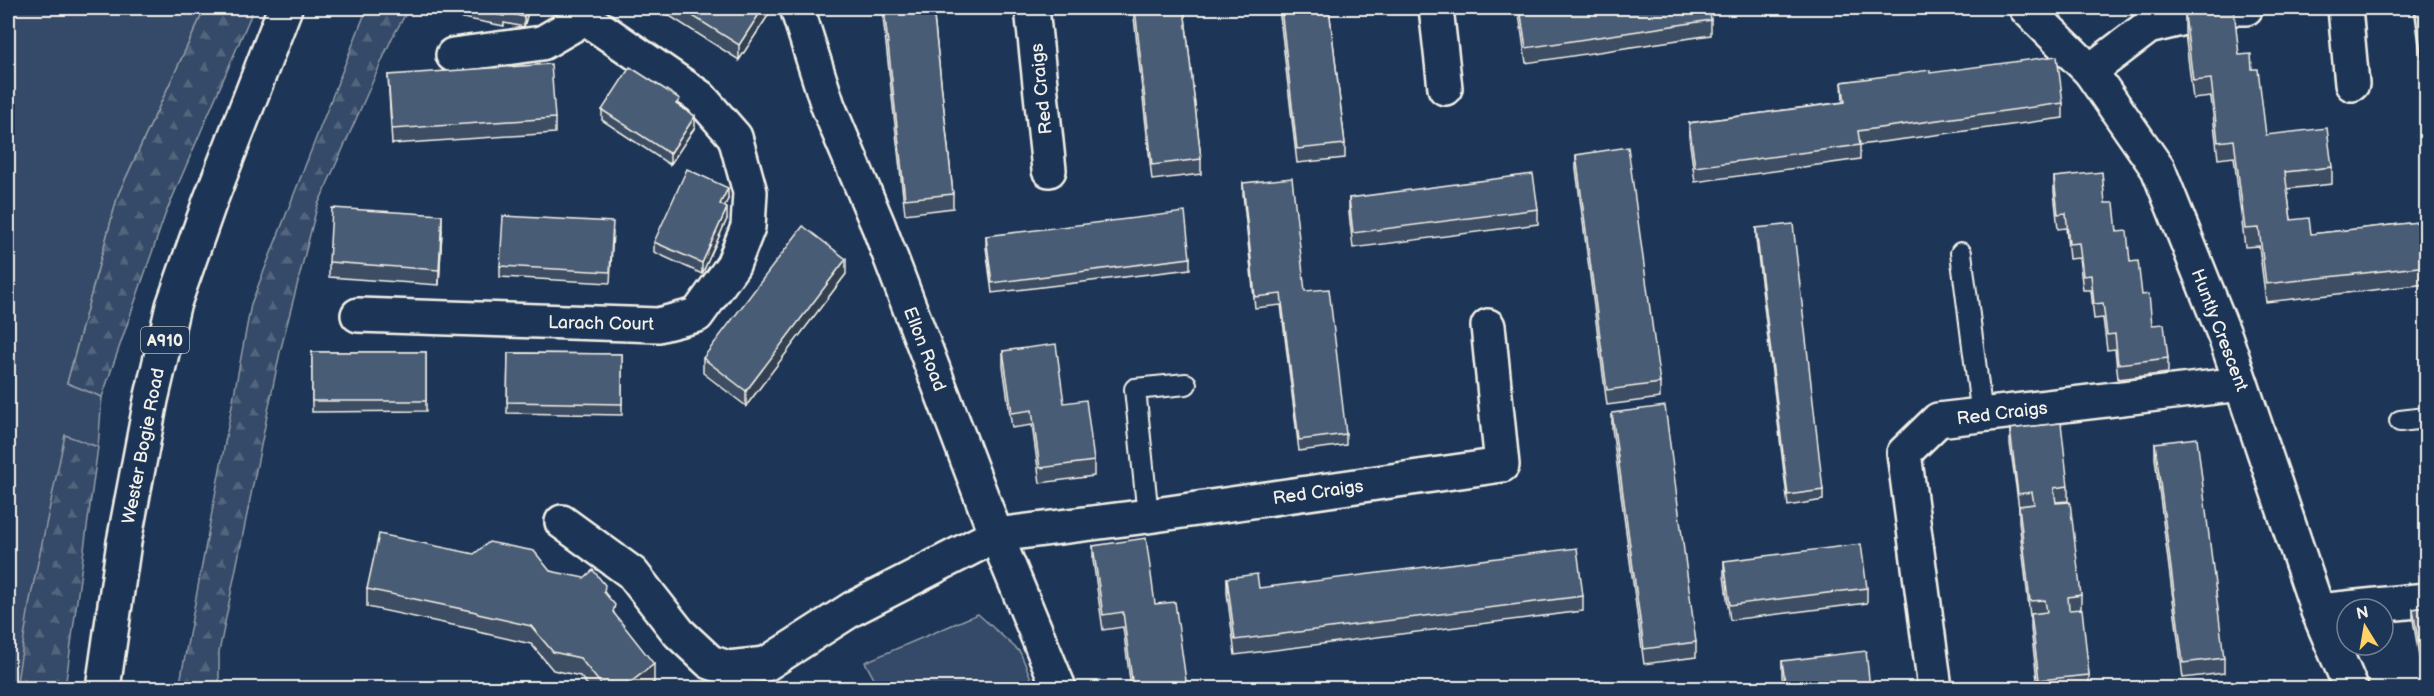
<svg xmlns="http://www.w3.org/2000/svg" width="2434" height="696" font-family="'Balsamiq Sans',sans-serif">
  <style>
    .grass { fill: #354a67; stroke: #949ea8; stroke-width: 1.5 }
    .forest { fill: url(#forest-firs); stroke: #949ea8; stroke-width: 1.5 }
    .lines { fill: none; stroke-linecap: round; stroke-linejoin: round }
    .lane-casing { stroke: #f4f1e8; stroke-width: 24 }
    .street-casing { stroke: #f4f1e8; stroke-width: 38 }
    .primary-casing { stroke: #f4f1e8; stroke-width: 38 }
    .lane { stroke: #1d3557; stroke-width: 20 }
    .street { stroke: #1d3557; stroke-width: 33 }
    .primary { stroke: #1d3557; stroke-width: 33 }
    .wall { fill: #3e4e64; stroke: #f4f1e8; stroke-width: 1.5 }
    .shaded-wall { fill: #324051; stroke: #f4f1e8; stroke-width: 1.5 }
    .building { fill: #485b74; stroke: #f4f1e8; stroke-width: 1.5 }
    .labels { text-anchor: middle; stroke-width: 4.5; stroke-linejoin: round; paint-order: stroke }
    .shield { fill: #1d3557; stroke: #b4b9bc; stroke-width: 1.5 }
    .shield-label { font-size: 16px; font-weight: bold; fill: #f4f1e8 }
    .street-label { font-size: 18px; fill: #f4f1e8; stroke: #1d3557 }
  </style>
  <defs>
    <pattern id="forest-firs" width="22" height="20" patternUnits="userSpaceOnUse" patternTransform="scale(1.5)"><rect width="22" height="20" fill="#354a67"/><path d="M5 1l3.5 6h-7zM16 11l3.5 6h-7z" fill="#53657d"/></pattern>
  </defs>
  <rect width="100%" height="100%" fill="#1d3557"/>
  <filter id="ink" filterUnits="userSpaceOnUse"><feTurbulence type="fractalNoise" baseFrequency=".0167" numOctaves="2"/><feDisplacementMap in="SourceGraphic" scale="12" xChannelSelector="R" yChannelSelector="G"/><feConvolveMatrix kernelMatrix="1 2 1 2 8 2 1 2 1" color-interpolation-filters="sRGB"/></filter>
  <g filter="url(#ink)">
    <g class="grass">
      <path d="M8,8H205L118,195L67,383L102,397L98,447L65,436L19,688H8Z"/>
      <path d="M978,614L1020,652L1035,688H879L865,662Z"/>
    </g>
    <g class="forest">
      <path d="M205,8H254L165,215L102,397L67,383L118,195Z"/>
      <path d="M367,8H409L392,38L317,207L280,352L219,652V688H179L251,304Z"/>
      <path d="M65,435L98,447L65,688H16L30,600Z"/>
    </g>
    <g class="lines">
      <defs>
        <g id="lane">
          <path d="M1961,253L1982,416"/>
          <path d="M2400,421L2426,418"/>
          <path d="M1148,516L1135,389L1186,384"/>
        </g>
        <g id="street">
          <path d="M797,8L828,106L879,227L996,535L1059,688"/>
          <path d="M1032,8L1049,170"/>
          <path d="M1436,8L1445,88"/>
          <path d="M2026,8L2090,71L2158,169L2226,339L2318,611L2351,688"/>
          <path d="M2345,8L2352,84"/>
          <path d="M453,55L542,43L585,18"/>
          <path d="M2090,71L2148,27L2226,8H2246"/>
          <path d="M358,315L658,325L697,315L733,265L748,227L750,192L735,137L700,97L585,18L582,8"/>
          <path d="M562,522L632,573L679,633L710,662L728,668L766,664L852,609L996,535L1148,516L1502,465L1488,326"/>
          <path d="M2318,611L2426,600"/>
          <path d="M1935,688L1904,453L1938,420L2241,384"/>
        </g>
        <path id="primary" d="M103,688L124,542L151,400L173,306L209,204L285,8"/>
      </defs>
      <use href="#lane" class="lane-casing"/>
      <use href="#street" class="street-casing"/>
      <use href="#primary" class="primary-casing"/>
      <use href="#lane" class="lane"/>
      <use href="#street" class="street"/>
      <use href="#primary" class="primary"/>
    </g>
    <g class="wall">
      <path d="M447,8H529L524,27L504,23V26L447,15Z"/>
      <path d="M657,8H769V14L739,60Z"/>
      <path d="M882,8H933L953,194V208L905,214Z"/>
      <path d="M1133,8H1184L1201,159V174L1152,180Z"/>
      <path d="M1279,8H1329L1345,144V158L1297,163Z"/>
      <path d="M1519,8H1709L1711,20V35L1526,63L1519,14Z"/>
      <path d="M2414,8H2427V104Z"/>
      <path d="M2185,15L2239,55L2252,69L2266,135L2332,167V184L2287,189L2291,220L2311,234L2427,221V284L2266,302L2259,246L2245,247L2234,157L2218,159L2211,97L2193,99L2185,33Z"/>
      <path d="M1930,73L2063,103V118L1860,145V159L1695,182L1689,137V123L1843,102L1842,82Z"/>
      <path d="M388,75L555,118V133L392,144Z"/>
      <path d="M680,107L695,127L670,165L602,120V110Z"/>
      <path d="M1576,155L1660,383V398L1607,405L1576,169Z"/>
      <path d="M2054,177L2105,203L2130,262L2152,325L2168,358V373L2118,379L2115,349L2107,350L2103,318L2094,319L2091,290H2083L2079,258L2069,259L2066,228L2058,229L2054,192Z"/>
      <path d="M1243,183L1305,291L1346,434V445L1299,451L1281,305L1255,308L1243,194Z"/>
      <path d="M1349,198L1538,209V224L1353,248L1349,213Z"/>
      <path d="M728,199L724,207L727,219L702,274L654,252V242Z"/>
      <path d="M1756,228L1823,490V500L1788,506L1756,239Z"/>
      <path d="M442,230L439,285L329,277V262Z"/>
      <path d="M613,232L610,283L500,277V266Z"/>
      <path d="M986,236L1190,258V269L992,293L986,247Z"/>
      <path d="M846,274L746,406L703,373V358Z"/>
      <path d="M1003,351L1064,403L1094,461V476L1040,483L1032,425L1012,428L1003,366Z"/>
      <path d="M312,352H426V411L312,412Z"/>
      <path d="M508,353L622,354V415L507,413Z"/>
      <path d="M1612,413L1696,642V657L1644,664L1612,428Z"/>
      <path d="M2010,429L2068,486V501L2056,502L2081,595V609L2089,675V688H2038L2031,629V616H2030L2019,521V508L2010,444Z"/>
      <path d="M2155,443L2224,658V673L2183,678L2155,458Z"/>
      <path d="M1093,546L1155,604L1187,688H1131L1123,627L1103,630L1093,560Z"/>
      <path d="M1724,561L1867,588V603L1730,620L1724,576Z"/>
      <path d="M550,571L605,593L615,615L654,682L646,688H590L580,676L553,670L531,644L478,632L476,630L367,607V589Z"/>
      <path d="M1227,578L1259,588L1583,596V611L1235,655L1227,593Z"/>
      <path d="M2427,607V686H2424L2413,620V609Z"/>
      <path d="M1782,661L1870,688H1784L1782,676Z"/>
    </g>
    <g class="shaded-wall">
      <path d="M526,8H529L524,27V17Z"/>
      <path d="M763,8H769V14L739,60V45Z"/>
      <path d="M695,116V127L670,165V154Z"/>
      <path d="M728,188V199L720,215V204Z"/>
      <path d="M727,208V219L702,274V263Z"/>
      <path d="M442,215V230L439,285V270Z"/>
      <path d="M846,259V274L746,406V391Z"/>
      <path d="M654,664V682L646,688H623Z"/>
    </g>
    <g class="building">
      <path d="M465,8H526L524,17L504,12V16Z"/>
      <path d="M680,8H763L739,45Z"/>
      <path d="M884,8H933L953,194L905,199Z"/>
      <path d="M1135,8H1184L1201,159L1152,165Z"/>
      <path d="M1281,8H1329L1345,144L1297,149Z"/>
      <path d="M1520,8H1709L1711,20L1526,48Z"/>
      <path d="M2415,8H2427V94Z"/>
      <path d="M2234,9L2239,55L2251,54L2252,69H2258L2266,135L2327,128L2332,167L2285,172L2291,220L2309,218L2311,234L2427,221V266L2266,284L2259,228L2245,229L2234,140L2218,142L2211,79L2193,81L2185,15Z"/>
      <path d="M2057,56L2063,103L1858,131L1860,145L1695,167L1689,123L1845,102L1842,82L1930,70V73Z"/>
      <path d="M551,64L555,118L392,129L388,75Z"/>
      <path d="M630,67L680,99L676,104L695,116L670,154L602,110Z"/>
      <path d="M1628,147L1660,383L1607,390L1576,155Z"/>
      <path d="M687,169L728,188L720,204L727,208L702,263L654,242Z"/>
      <path d="M2102,172L2105,203H2114L2117,232L2127,231L2130,262L2138,261L2142,295L2149,294L2152,325L2164,324L2168,358L2118,364L2115,334L2107,335L2103,303L2094,304L2091,275L2083,276L2079,243L2069,244L2066,213L2058,214L2054,177Z"/>
      <path d="M1533,174L1538,209L1353,233L1349,198Z"/>
      <path d="M1292,178L1305,291L1329,289L1346,434L1299,440L1281,294L1255,297L1243,183Z"/>
      <path d="M332,208L442,215L439,270L329,262Z"/>
      <path d="M1185,212L1190,258L992,283L986,236Z"/>
      <path d="M503,216L613,222L610,272L500,266Z"/>
      <path d="M1793,224L1823,490L1788,495L1756,228Z"/>
      <path d="M803,226L846,259L746,391L703,358Z"/>
      <path d="M1056,344L1064,403L1086,400L1094,461L1040,468L1032,410L1012,413L1003,351Z"/>
      <rect x="312" y="352" width="114" height="49"/>
      <path d="M508,353L622,354V404L507,402Z"/>
      <path d="M1665,406L1696,642L1644,649L1612,413Z"/>
      <path d="M2061,423L2068,486L2054,488L2056,503L2070,502L2081,595L2068,597L2069,610L2082,609L2089,675L2039,680L2031,614L2047,612L2045,600L2030,601L2019,506L2034,504L2032,492L2018,494L2010,429Z"/>
      <path d="M2197,438L2224,658L2183,663L2155,443Z"/>
      <path d="M379,534L474,554L489,542L534,551L550,571L584,578L593,570L605,585L604,592L615,605L613,612L654,664L623,688H604L580,658L553,652L531,626L478,614L476,612L367,589Z"/>
      <path d="M1146,538L1155,604L1175,602L1187,688H1133L1123,612L1103,615L1093,546Z"/>
      <path d="M1861,544L1867,588L1730,605L1724,561Z"/>
      <path d="M1577,548L1583,596L1235,640L1227,578L1257,574L1259,588Z"/>
      <path d="M2427,607V675H2424L2413,609Z"/>
      <path d="M1866,651L1870,688H1786L1782,661Z"/>
    </g>
  </g>
  <g class="labels">
    <rect class="shield" x="141" y="327" width="48" height="26" rx="4.5"/>
    <g class="shield-label">
      <text x="165" y="346">A910</text>
    </g>
    <g class="street-label">
      <text transform="translate(1041 89) rotate(-96)" y="6">Red Craigs</text>
      <text transform="translate(601 323) rotate(1)" y="6">Larach Court</text>
      <text transform="translate(2220 330) rotate(69)" y="6">Huntly Crescent</text>
      <text transform="translate(925 349) rotate(69)" y="6">Ellon Road</text>
      <text transform="translate(2002 413) rotate(-7)" y="6">Red Craigs</text>
      <text transform="translate(143 446) rotate(-79)" y="6">Wester Bogie Road</text>
      <text transform="translate(1318 492) rotate(-8)" y="6">Red Craigs</text>
    </g>
  </g>
  <rect width="2434" height="696" fill="none" stroke="#1d3557" stroke-width="30"/>
  <rect x="15" y="15" width="2404" height="666" fill="none" stroke="#f4f1e8" stroke-width="2" filter="url(#ink)"/>
  <g transform="translate(2365 627) rotate(349)"><circle r="28" fill="#1d3557" stroke="#738091" stroke-width="1.5"/>
  <path d="M0-4.5L10 22L0 15L-10 22Z" fill="#ffd166"/>
  <text y="-9" font-size="16" font-weight="bold" text-anchor="middle" fill="#f4f1e8">N</text>
  </g>
</svg>
